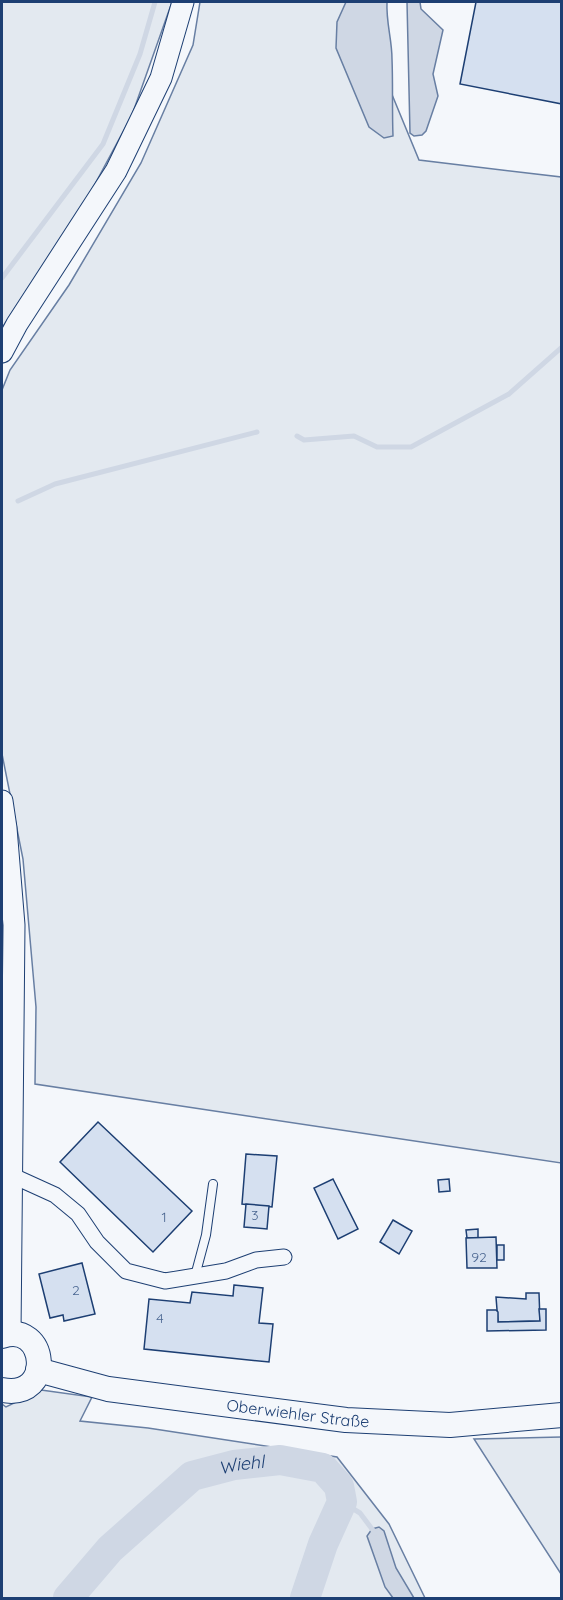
<svg xmlns="http://www.w3.org/2000/svg" width="563" height="1600" font-family="Quicksand,sans-serif">
  <style>
    .green { fill: #e3e9f0; stroke: #687fa3; stroke-width: 1.5 }
    .water { fill: #cfd7e4; stroke: #687fa3; stroke-width: 1.5 }
    .lines { fill: none; stroke-linecap: round; stroke-linejoin: round }
    .stream { stroke: #cfd7e4; stroke-width: 5 }
    .river { stroke: #cfd7e4; stroke-width: 30 }
    .building { fill: #d5e0f0; stroke: #1d3f73; stroke-width: 1.5 }
    .service-casing { stroke: #1d3f73; stroke-width: 10 }
    .minor-casing { stroke: #1d3f73; stroke-width: 17 }
    .secondary-casing { stroke: #1d3f73; stroke-width: 23 }
    .primary-casing { stroke: #1d3f73; stroke-width: 26 }
    .service { stroke: #f4f7fb; stroke-width: 8 }
    .minor { stroke: #f4f7fb; stroke-width: 15 }
    .secondary { stroke: #f4f7fb; stroke-width: 21 }
    .primary { stroke: #f4f7fb; stroke-width: 24 }
    .labels { text-anchor: middle; stroke-width: 4.5; stroke-linejoin: round; paint-order: stroke }
    .number-label { font-size: 14px; fill: #4b6792 }
    .street-label { font-size: 16px; fill: #1d3f73; stroke: #f4f7fb }
    .water-label { font-size: 18px; font-style: italic; fill: #1d3f73; stroke: #f4f7fb }
  </style>
  <rect width="100%" height="100%" fill="#f4f7fb"/>
  <g class="green">
    <path d="M2,2H172L132,115L88,197L2,328Z"/>
    <path d="M200,2H376L367,34L419,160L561,177V1163L35,1084L36,1007L23,859L2,754V390L10,370L69,285L141,163L193,45Z"/>
    <path d="M41,1390L92,1397L80,1421L148,1428L337,1457L389,1524L425,1598H2V1404L6,1407Z"/>
    <path d="M561,1437H562L561,1574L474,1439Z"/>
  </g>
  <g class="water">
    <path d="M346,2H387C386,23 392,39 392,59C393,84 392,110 393,136L384,138L369,127L336,48L337,22Z"/>
    <path d="M407,2H420L421,9L443,30L433,74L438,96L426,131L422,135L414,136L410,133Z"/>
    <path d="M379,1527L384,1531L396,1568L414,1598H393L385,1587L367,1536L372,1529Z"/>
  </g>
  <g class="lines">
    <g class="stream">
      <path d="M2,278L103,144L140,54L155,2"/>
      <path d="M297,436L304,440L354,436L377,447H411L509,394L562,347"/>
      <path d="M18,501L55,484L257,432"/>
      <path d="M342,1502L360,1513L375,1533"/>
    </g>
    <path class="river" id="s1" d="M68,1598L110,1549L192,1476L234,1465L280,1460L323,1468L339,1486L342,1502L323,1544L305,1598"/>
  </g>
  <g class="building">
    <path d="M476,2H562V104L460,84Z"/>
    <path d="M98,1122L192,1211L153,1252L60,1162Z"/>
    <path d="M246,1154L277,1156L272,1207L242,1204Z"/>
    <path d="M333,1179L358,1229L338,1239L314,1188Z"/>
    <path d="M449,1179L450,1191L439,1192L438,1180Z"/>
    <path d="M246,1204L269,1206L267,1229L244,1227Z"/>
    <path d="M393,1220L412,1231L399,1254L380,1242Z"/>
    <path d="M478,1229V1238H467L466,1230Z"/>
    <path d="M496,1237L497,1268H467L466,1238Z"/>
    <rect x="497" y="1245" width="7" height="15"/>
    <path d="M82,1263L95,1314L64,1321L63,1315L50,1318L39,1274Z"/>
    <path d="M234,1285L263,1288L259,1323L273,1324L269,1362L144,1349L149,1299L190,1303L192,1292L233,1296Z"/>
    <path d="M526,1293H539L540,1321L498,1322L496,1297L526,1299Z"/>
    <path d="M539,1309H546V1330L487,1331V1310H496L498,1312V1322L540,1321Z"/>
  </g>
  <g class="lines">
    <defs>
      <path id="service" d="M195,1276L206,1235L213,1184"/>
      <path id="minor" d="M5,1175H11L55,1195L78,1214L97,1242L126,1271L165,1281L226,1271L256,1260L284,1257"/>
      <g id="secondary">
        <path d="M2,352L17,324L116,171L161,78L183,2"/>
        <path d="M2,801L6,828L14,925L10,1334"/>
      </g>
      <g id="primary">
        <path d="M2,1336C46,1320 56,1400 2,1390"/>
        <path id="s2" d="M38,1370L108,1389L346,1420L450,1425L562,1415"/>
      </g>
    </defs>
    <use href="#service" class="service-casing"/>
    <use href="#minor" class="minor-casing"/>
    <use href="#secondary" class="secondary-casing"/>
    <use href="#primary" class="primary-casing"/>
    <use href="#service" class="service"/>
    <use href="#minor" class="minor"/>
    <use href="#secondary" class="secondary"/>
    <use href="#primary" class="primary"/>
  </g>
  <g class="labels">
    <g class="number-label">
      <text x="255" y="1220">3</text>
      <text x="164" y="1222">1</text>
      <text x="479" y="1262">92</text>
      <text x="76" y="1295">2</text>
      <text x="160" y="1323">4</text>
    </g>
    <g class="street-label">
      <text dy="6" stroke="none"><textPath href="#s2" startOffset="264">Oberwiehler Straße</textPath></text>
    </g>
    <g class="water-label">
      <text dy="6" stroke="none"><textPath href="#s1" startOffset="225">Wiehl</textPath></text>
    </g>
  </g>
  <rect width="563" height="1600" fill="none" stroke="#1d3f73" stroke-width="6"/>
</svg>
